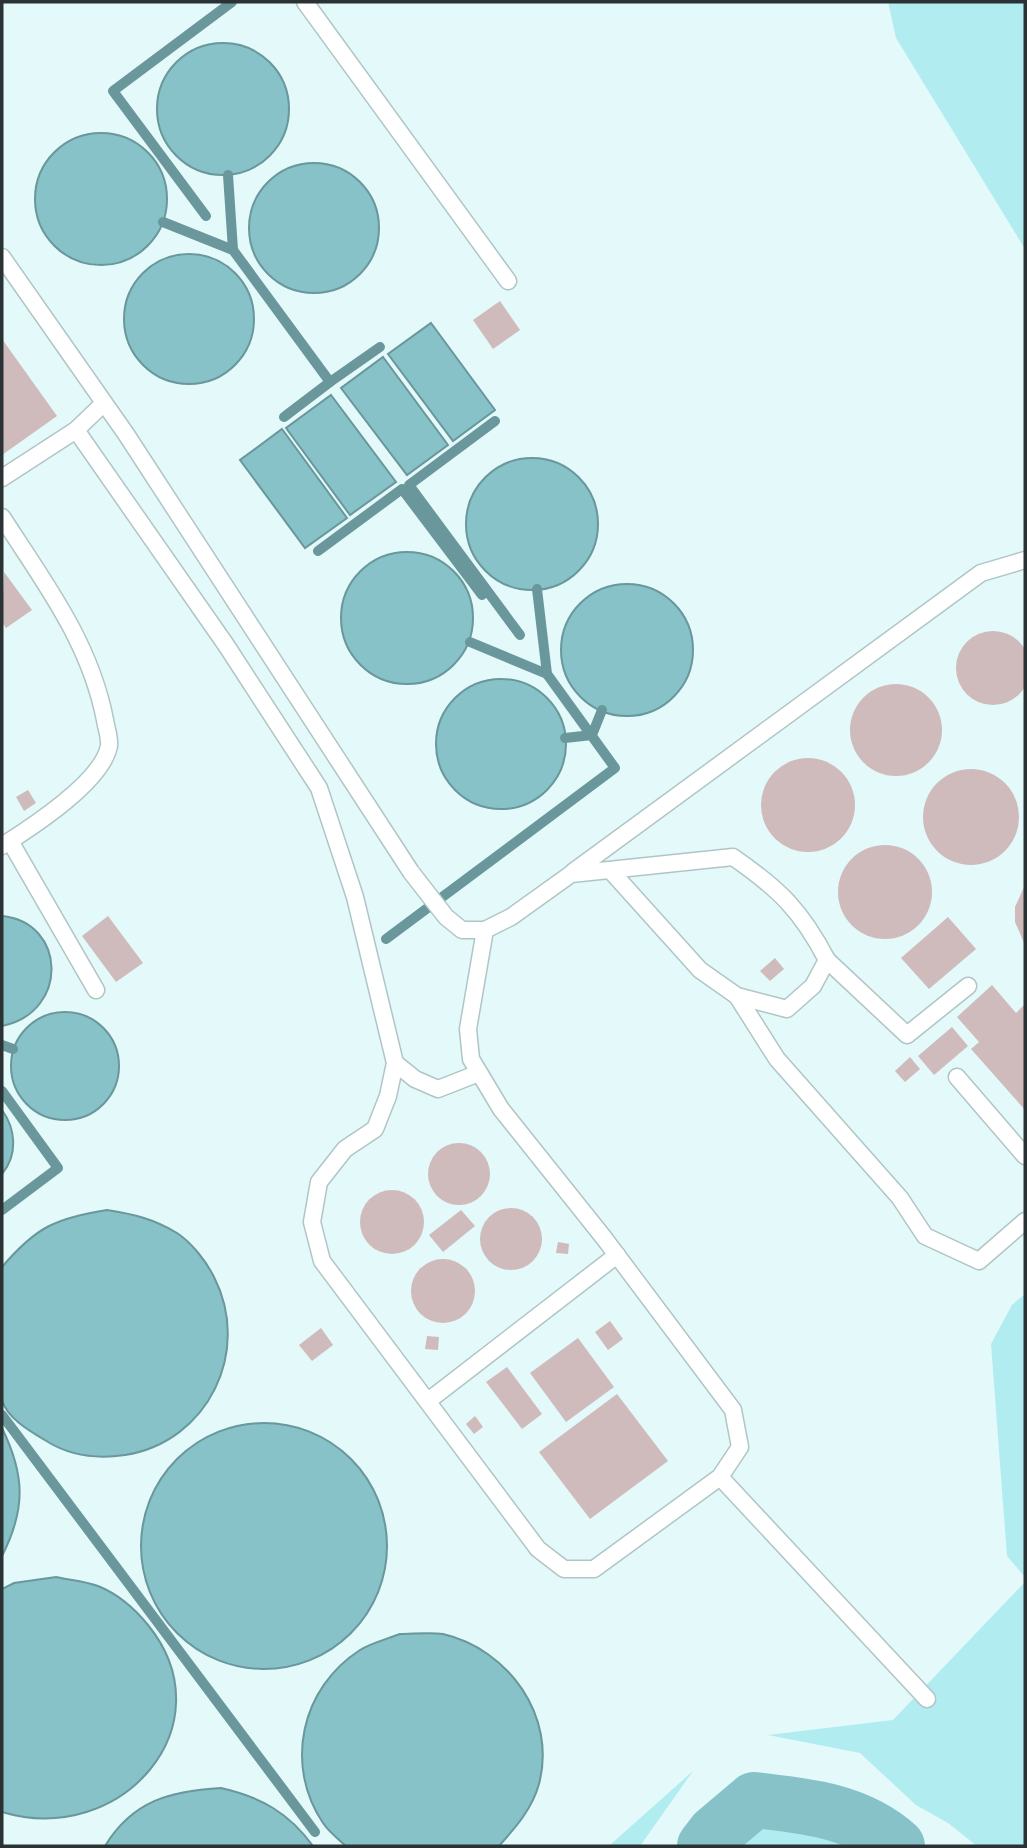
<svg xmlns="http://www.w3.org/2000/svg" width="1027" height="1848" font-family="'Noto Serif',serif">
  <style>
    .green { fill: #b1ecf1 }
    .water { fill: #86c2c7; stroke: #6a979b; stroke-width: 2 }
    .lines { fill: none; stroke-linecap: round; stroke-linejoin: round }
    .stream { stroke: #6a979b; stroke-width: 10 }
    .river { stroke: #86c2c7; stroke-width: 56 }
    .building { fill: #cfbbbc }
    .service-casing { stroke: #b0c5c6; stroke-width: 19 }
    .service { stroke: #fff; stroke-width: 16 }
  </style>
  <rect width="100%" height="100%" fill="#e3f9fa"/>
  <g class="green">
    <path d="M888,2H1025V249L896,38Z"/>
    <path d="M1025,1294V1577L1007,1556L991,1344L1012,1305Z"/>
    <path d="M1025,1582V1846H977L948,1823L916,1805L860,1753L768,1735L893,1720Z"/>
    <path d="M693,1771L640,1846H609Z"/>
    <path d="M754,1800C805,1806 857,1810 897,1846H705L715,1833Z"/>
  </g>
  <g class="water">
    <circle cx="223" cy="109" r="66"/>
    <circle cx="101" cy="199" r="66"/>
    <circle cx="314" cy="228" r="65"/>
    <circle cx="189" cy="319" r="65"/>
    <path d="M431,323L495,410L453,441L388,354Z"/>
    <path d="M383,357L448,445L407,475L341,388Z"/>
    <path d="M331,395L396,482L350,515L286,428Z"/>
    <path d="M282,429L347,518L305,548L240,460Z"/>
    <circle cx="532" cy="524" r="66"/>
    <circle cx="407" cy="618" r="66"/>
    <circle cx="627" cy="650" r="66"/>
    <circle cx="501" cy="744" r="65"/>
    <path d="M2,916C66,922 70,1012 2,1026Z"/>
    <circle cx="65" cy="1066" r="54"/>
    <path d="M2,1110C16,1129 18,1155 2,1174Z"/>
    <path d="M107,1210C133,1214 154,1219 177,1233C192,1243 206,1261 214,1277C252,1351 208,1442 125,1455C98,1459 71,1456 48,1442C33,1433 7,1419 2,1400C0,1389 2,1374 2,1363C2,1331 2,1299 2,1267C37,1226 55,1219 107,1210Z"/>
    <circle cx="264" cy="1546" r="123"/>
    <path d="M2,1428C25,1475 26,1509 2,1556Z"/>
    <path d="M56,1577C69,1580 85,1581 98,1586C118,1594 135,1609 148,1625C229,1725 121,1848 2,1812V1589L14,1583Z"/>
    <path d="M400,1634C413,1634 429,1632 443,1634C508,1649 557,1716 539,1784C532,1809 516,1827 499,1846H346C338,1839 329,1832 323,1823C284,1765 301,1688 360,1650C371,1643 387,1639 400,1634Z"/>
    <path d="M221,1788C261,1797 289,1813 313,1846H105C133,1800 171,1791 221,1788Z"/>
  </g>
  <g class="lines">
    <g class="stream">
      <path d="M228,175L233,250"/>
      <path d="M206,216L113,91L232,2"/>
      <path d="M163,222L233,250L330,382L284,417"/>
      <path d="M330,382L380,347"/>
      <path d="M495,421L409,485L520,635"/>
      <path d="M318,551L402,489L482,595"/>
      <path d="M470,642L547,674"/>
      <path d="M565,738L592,735L602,710"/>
      <path d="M386,939L615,768L547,674L537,589"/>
      <path d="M2,1045L13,1049"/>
      <path d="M2,1091L58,1168L2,1210"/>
      <path d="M2,1415L315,1832"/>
    </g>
    <path class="river" d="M705,1846L715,1833L754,1800C805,1806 857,1810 897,1846"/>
  </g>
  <g class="building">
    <path d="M500,301L520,330L493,349L473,320Z"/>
    <path d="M2,339L57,416L2,455Z"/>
    <path d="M4,572L32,610L6,628L2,622Z"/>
    <circle cx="993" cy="668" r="37"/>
    <circle cx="896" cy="730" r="46"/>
    <circle cx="808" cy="805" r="47"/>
    <circle cx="971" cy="817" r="48"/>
    <path d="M28,790L36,803L24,811L16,797Z"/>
    <circle cx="885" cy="892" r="47"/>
    <path d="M1025,885V945L1015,922V907Z"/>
    <path d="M108,916L143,963L116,982L82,936Z"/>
    <path d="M948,917L976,949L929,989L901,958Z"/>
    <path d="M775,958L784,969L770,981L760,971Z"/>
    <path d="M992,985L1016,1013L1025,1004V1110L971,1049L979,1042L957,1017Z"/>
    <path d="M952,1027L968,1046L934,1075L918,1056Z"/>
    <path d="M910,1057L920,1069L905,1082L895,1071Z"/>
    <circle cx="459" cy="1174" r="31"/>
    <circle cx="392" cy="1222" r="32"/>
    <circle cx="511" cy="1239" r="31"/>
    <path d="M461,1210L475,1226L443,1252L429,1235Z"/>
    <path d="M558,1242L569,1244L568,1254L556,1253Z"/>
    <circle cx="443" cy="1291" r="32"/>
    <path d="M610,1321L623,1339L608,1350L595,1332Z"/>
    <path d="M321,1328L333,1345L312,1361L299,1345Z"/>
    <path d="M427,1336L439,1337L438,1350L425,1349Z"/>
    <path d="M578,1338L614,1387L566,1422L530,1373Z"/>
    <path d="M507,1367L542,1414L522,1429L486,1382Z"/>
    <path d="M617,1394L668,1461L590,1519L539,1452Z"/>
    <path d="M475,1416L483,1427L474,1434L466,1424Z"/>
  </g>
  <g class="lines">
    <defs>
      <g id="service">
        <path d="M305,2L508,281"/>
        <path d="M2,257L126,434L411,872L446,917L462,930H485L511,917L571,874L733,857C779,889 801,910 827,960L813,986L787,1009L737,996L700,970L610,870"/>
        <path d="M76,430L226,645L319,788L355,897L395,1063L388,1096L375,1129L345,1149L319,1182L312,1222L322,1261L538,1549L564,1569H594L720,1477L740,1447L733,1410L604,1238L501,1109L471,1059L468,1029L485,930"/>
        <path d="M2,478L76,430L104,403"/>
        <path d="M2,517C44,582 90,642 105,720C106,727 110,738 109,746C102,782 32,827 2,846"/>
        <path d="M10,841L96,990"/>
        <path d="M573,872L981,573L1025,560"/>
        <path d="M827,960L907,1035L968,986"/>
        <path d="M737,996L777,1059L900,1198L925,1236L979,1261L1025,1221"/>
        <path d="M395,1063L415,1079L438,1089L479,1073"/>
        <path d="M957,1077L1025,1156"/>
        <path d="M428,1401L617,1255"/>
        <path d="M720,1477L927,1699"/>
      </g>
    </defs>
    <use href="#service" class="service-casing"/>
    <use href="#service" class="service"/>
  </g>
  <rect width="1027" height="1848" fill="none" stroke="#2a3233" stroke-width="7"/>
</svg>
